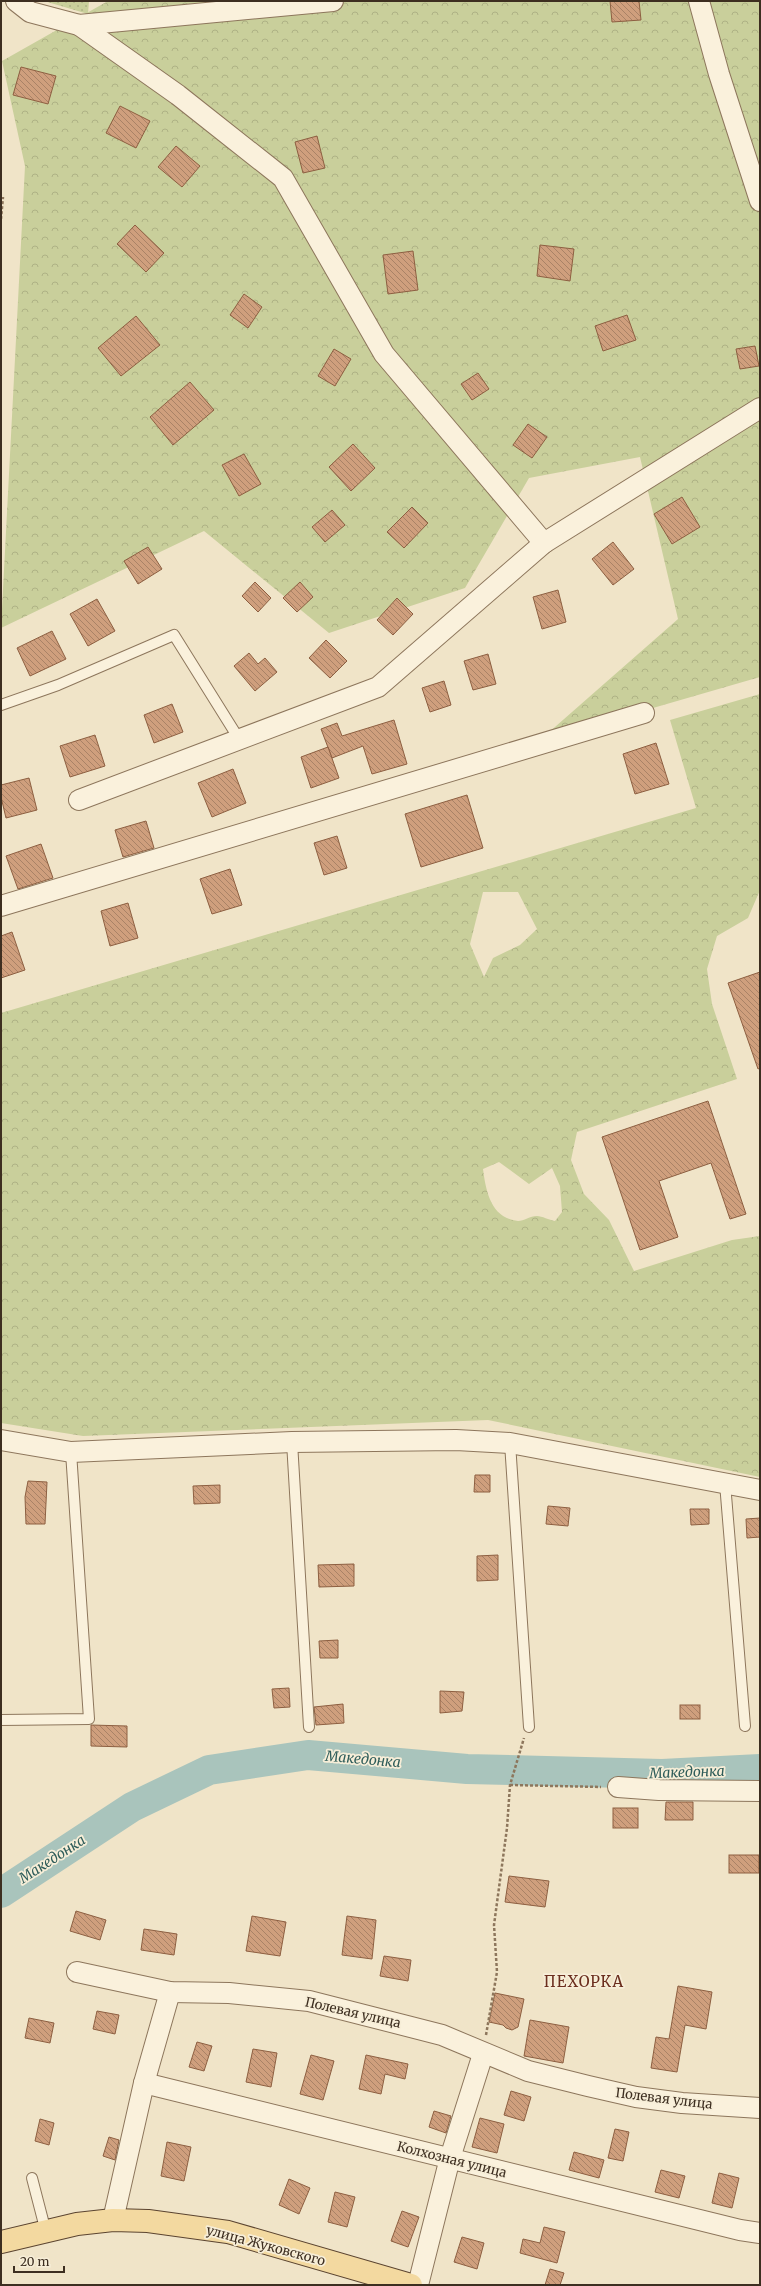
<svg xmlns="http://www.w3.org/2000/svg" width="761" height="2286" font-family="Merriweather,serif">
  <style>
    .forest { fill: url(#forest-crowns); fill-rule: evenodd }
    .garden { fill: url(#garden-dots) }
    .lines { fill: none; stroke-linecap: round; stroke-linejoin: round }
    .river { stroke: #a9c4bc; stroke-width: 30 }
    .building { fill: url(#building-back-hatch); stroke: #8d5f41 }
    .service-casing { stroke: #8d765c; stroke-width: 12 }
    .minor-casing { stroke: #8d765c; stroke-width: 22 }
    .primary-casing { stroke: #5b4430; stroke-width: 24 }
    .path { stroke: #8d765c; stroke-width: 2.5; stroke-dasharray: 3 2; stroke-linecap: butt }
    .service { stroke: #faf1dc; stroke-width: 10 }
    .minor { stroke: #faf1dc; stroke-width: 20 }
    .primary { stroke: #f3d9a0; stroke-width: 22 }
    .labels { text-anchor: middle; stroke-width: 3.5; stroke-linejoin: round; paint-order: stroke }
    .street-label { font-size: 13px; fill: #3d2e20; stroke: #f7eed8 }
    .water-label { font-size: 14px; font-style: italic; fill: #2f5d5a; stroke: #f7eed8 }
    .quarter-label { font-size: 15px; letter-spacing: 1px; fill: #6b2e1e; stroke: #f7eed8 }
  </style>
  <defs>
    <pattern id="forest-crowns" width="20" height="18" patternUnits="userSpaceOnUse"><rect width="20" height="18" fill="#c9cf9b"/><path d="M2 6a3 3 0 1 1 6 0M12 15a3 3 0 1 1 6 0" fill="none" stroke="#aeb285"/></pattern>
    <pattern id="garden-dots" width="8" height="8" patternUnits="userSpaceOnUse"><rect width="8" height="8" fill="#c9cf9b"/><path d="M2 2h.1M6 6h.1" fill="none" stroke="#aeb285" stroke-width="1.8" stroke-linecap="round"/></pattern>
    <pattern id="building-back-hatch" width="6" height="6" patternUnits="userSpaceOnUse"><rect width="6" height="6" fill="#cf9f7d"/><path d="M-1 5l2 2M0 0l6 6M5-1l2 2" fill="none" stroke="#a98266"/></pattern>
  </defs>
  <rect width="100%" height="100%" fill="#f0e4c8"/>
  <g class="forest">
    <path d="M108,1H760V677L539,741L678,619L640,457L529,478L465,588L329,633L204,531L1,628L25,166L2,61Z"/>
    <path d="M760,694V890L748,918L717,936L707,969L712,1004L737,1079L577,1132L571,1160L584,1194L609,1220L634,1271L732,1240L760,1236V1477L488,1420L83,1436L1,1423V1013L696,808L670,720ZM483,892H518L537,929L520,945L493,958L484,977L470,944ZM499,1162L529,1184L552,1168L560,1186L562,1212L555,1221C549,1220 542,1216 537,1216C530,1216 524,1221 518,1221C491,1218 486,1192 483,1169Z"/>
  </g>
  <path class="garden" d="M44,1H89L88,14Z"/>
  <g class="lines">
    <path class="river" d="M1,1893L132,1807L209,1770L308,1755L467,1769L662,1774L760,1769"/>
  </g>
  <g class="building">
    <path d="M610,1H639L641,20L612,22Z"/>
    <path d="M21,67L56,76L48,104L13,95Z"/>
    <path d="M120,106L150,121L136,148L106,133Z"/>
    <path d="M317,136L325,168L303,173L295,142Z"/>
    <path d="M176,146L200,166L182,187L158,167Z"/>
    <path d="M135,225L164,253L146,272L117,244Z"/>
    <path d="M540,245L574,249L570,281L537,276Z"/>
    <path d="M413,251L418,290L388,294L383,255Z"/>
    <path d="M244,294L262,307L248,328L230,315Z"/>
    <path d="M627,315L636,340L603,351L595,326Z"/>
    <path d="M136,316L160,345L121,376L98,348Z"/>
    <path d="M755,346L759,366L740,369L736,349Z"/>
    <path d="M334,349L351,359L335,386L318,376Z"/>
    <path d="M478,373L489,389L472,400L461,384Z"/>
    <path d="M190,382L214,410L173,445L150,417Z"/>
    <path d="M528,424L547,437L532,458L513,445Z"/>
    <path d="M353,444L375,468L351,491L329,467Z"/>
    <path d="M244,454L261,484L239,496L222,465Z"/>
    <path d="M682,497L700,527L672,544L654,514Z"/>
    <path d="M412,507L428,523L404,548L387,532Z"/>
    <path d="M332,510L345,525L325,542L312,527Z"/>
    <path d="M613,542L634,569L613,585L592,559Z"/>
    <path d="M148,547L162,569L138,584L124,561Z"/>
    <path d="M255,582L271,598L258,612L242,596Z"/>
    <path d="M300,582L313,597L297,612L283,598Z"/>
    <path d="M558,590L566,622L542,629L533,597Z"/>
    <path d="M397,598L413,614L393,635L377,620Z"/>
    <path d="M97,599L115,631L88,646L70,614Z"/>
    <path d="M52,631L66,659L30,676L17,648Z"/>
    <path d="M326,640L347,661L330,678L309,658Z"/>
    <path d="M249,653L258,664L265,658L277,672L255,691L234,666Z"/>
    <path d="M488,654L496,684L473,690L464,661Z"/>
    <path d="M444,681L451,705L430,712L422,688Z"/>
    <path d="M172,704L183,732L154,743L144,715Z"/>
    <path d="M394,720L407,764L372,774L363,746L332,758L321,729L337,723L342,736Z"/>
    <path d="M95,735L105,766L70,777L60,746Z"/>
    <path d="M656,743L669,784L635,794L623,754Z"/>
    <path d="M328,747L339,778L311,788L301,757Z"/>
    <path d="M233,769L246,803L212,817L198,783Z"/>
    <path d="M29,778L37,810L6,818L1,797V785Z"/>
    <path d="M467,795L483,848L421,867L405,814Z"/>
    <path d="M146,821L154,848L123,857L115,830Z"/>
    <path d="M337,836L347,868L324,875L314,843Z"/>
    <path d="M41,844L53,878L18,889L6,856Z"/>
    <path d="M230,869L242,905L212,914L200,879Z"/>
    <path d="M128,903L138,938L110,946L101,911Z"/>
    <path d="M12,932L25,970L1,978V936Z"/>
    <path d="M760,972V1068L758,1069L728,983Z"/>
    <path d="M708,1101L746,1214L730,1219L711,1163L659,1181L678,1237L640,1250L602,1137Z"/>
    <path d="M475,1475H490V1492H474Z"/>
    <path d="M28,1481L47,1482L45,1524H26L25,1497Z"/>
    <path d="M220,1485V1503L194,1504L193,1486Z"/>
    <path d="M548,1506L570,1508L568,1526L546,1524Z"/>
    <path d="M690,1509H709V1524L691,1525Z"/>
    <path d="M760,1518V1537L747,1538L746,1519Z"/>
    <path d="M498,1555V1580L477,1581V1556Z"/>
    <path d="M354,1564V1586L319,1587L318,1565Z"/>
    <path d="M338,1640V1658H320L319,1641Z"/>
    <path d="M289,1688L290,1707L274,1708L272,1689Z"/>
    <path d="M440,1691L464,1692L462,1711L440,1713Z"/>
    <path d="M343,1704L344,1723L316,1725L314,1707Z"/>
    <rect x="680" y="1705" width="20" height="14"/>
    <path d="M91,1725L127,1726V1747L91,1746Z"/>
    <path d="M666,1802H693V1820H665Z"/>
    <rect x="613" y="1808" width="25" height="20"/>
    <rect x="729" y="1855" width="30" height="18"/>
    <path d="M509,1876L549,1881L545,1907L505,1902Z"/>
    <path d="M76,1911L106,1920L100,1940L70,1931Z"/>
    <path d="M252,1916L286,1922L280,1956L246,1951Z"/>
    <path d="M347,1916L376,1920L372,1959L342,1955Z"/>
    <path d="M144,1929L177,1934L174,1955L141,1950Z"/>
    <path d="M384,1956L411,1960L408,1981L380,1976Z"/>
    <path d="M678,1986L712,1992L706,2029L685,2025L677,2072L651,2068L656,2037L669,2039Z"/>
    <path d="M495,1993L524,1999L518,2027L512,2030L506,2028L503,2025L489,2022Z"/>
    <path d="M97,2011L119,2015L115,2034L93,2029Z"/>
    <path d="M29,2018L54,2023L50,2043L25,2038Z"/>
    <path d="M530,2020L569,2027L563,2063L524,2056Z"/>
    <path d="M197,2042L212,2046L204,2071L189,2067Z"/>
    <path d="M253,2049L277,2053L271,2087L246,2082Z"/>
    <path d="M311,2055L334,2061L323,2100L300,2094Z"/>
    <path d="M366,2055L408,2064L405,2079L385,2074L381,2094L359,2089Z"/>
    <path d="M511,2091L531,2097L524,2121L504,2115Z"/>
    <path d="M434,2111L451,2116L446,2133L429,2127Z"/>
    <path d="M480,2118L504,2124L497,2153L472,2147Z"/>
    <path d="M40,2119L54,2123L49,2145L35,2141Z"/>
    <path d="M615,2129L629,2132L623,2161L608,2158Z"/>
    <path d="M109,2137L119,2140L115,2160L103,2156Z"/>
    <path d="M167,2142L191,2147L184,2181L161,2176Z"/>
    <path d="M574,2152L604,2160L599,2178L569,2170Z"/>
    <path d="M661,2170L685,2176L679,2198L655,2192Z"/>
    <path d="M719,2173L739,2178L732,2208L712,2203Z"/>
    <path d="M289,2179L310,2188L299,2214L279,2205Z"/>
    <path d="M335,2192L355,2197L347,2227L328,2222Z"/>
    <path d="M402,2211L419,2217L408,2247L391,2241Z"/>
    <path d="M544,2227L565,2232L557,2263L520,2253L523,2239L540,2243Z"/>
    <path d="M462,2237L484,2243L477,2269L454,2262Z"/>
    <path d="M550,2269L564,2273L560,2285H545Z"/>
  </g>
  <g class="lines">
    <defs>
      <g id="service">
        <path d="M1,705L58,685L174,635L239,739"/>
        <path d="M292,1442L309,1727"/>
        <path d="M510,1443L529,1727"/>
        <path d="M725,1483L745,1726"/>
        <path d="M1,1720L89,1719L71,1452"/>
        <path d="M32,2178L46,2232"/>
      </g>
      <g id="minor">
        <path d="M16,1L30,12L79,25L333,1"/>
        <path d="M699,1L719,74L760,201"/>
        <path d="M79,25L178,95L283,178L384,354L544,543"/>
        <path d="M79,800L378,687L544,543L760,408"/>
        <path d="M1,906L644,713"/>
        <path d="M1,1440L71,1452L292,1442L456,1440L510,1443L760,1490"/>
        <path d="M618,1787L659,1790L760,1791"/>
        <path d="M77,1972L170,1992L229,1993L309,2001L442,2035L528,2071L588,2086L636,2097L682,2103L760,2108"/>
        <path d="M144,2083L740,2230L760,2233"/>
        <path d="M113,2220L144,2083L170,1992"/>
        <path d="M418,2285L450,2158L483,2054"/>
      </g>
      <path id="primary" d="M1,2242L77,2224L113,2220L148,2221L228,2232L411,2285"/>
    </defs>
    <use href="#service" class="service-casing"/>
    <use href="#minor" class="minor-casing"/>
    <use href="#primary" class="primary-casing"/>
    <g class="path">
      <path d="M1,219L3,197"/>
      <path d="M510,1785L601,1787"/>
      <path d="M486,2035L497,1972L494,1925L507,1828L510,1785L524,1738"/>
    </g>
    <use href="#service" class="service"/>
    <use href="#minor" class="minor"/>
    <use href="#primary" class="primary"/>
  </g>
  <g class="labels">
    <g class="street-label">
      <text transform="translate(353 2012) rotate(13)" y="5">Полевая улица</text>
      <text transform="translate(664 2098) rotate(7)" y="5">Полевая улица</text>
      <text transform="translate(452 2159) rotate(14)" y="5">Колхозная улица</text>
      <text transform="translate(266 2245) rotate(15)" y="5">улица Жуковского</text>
    </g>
    <g class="water-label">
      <text transform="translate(363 1759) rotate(5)" y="5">Македонка</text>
      <text transform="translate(687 1772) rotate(-2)" y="5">Македонка</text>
      <text transform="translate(52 1859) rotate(-33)" y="5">Македонка</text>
    </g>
    <g class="quarter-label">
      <text x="584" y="1987">ПЕХОРКА</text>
    </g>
  </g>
  <rect width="761" height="2286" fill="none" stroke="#3d2e20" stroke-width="4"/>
  <path d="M14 2266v6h50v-6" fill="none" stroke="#3d2e20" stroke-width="2"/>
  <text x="20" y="2266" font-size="12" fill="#3d2e20" stroke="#f7eed8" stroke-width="3" paint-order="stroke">20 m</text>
</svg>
